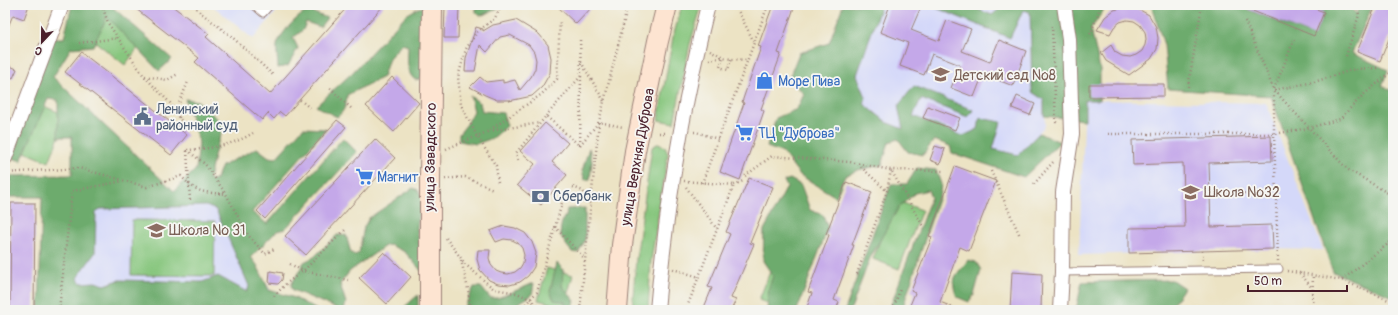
<svg xmlns="http://www.w3.org/2000/svg" width="1398" height="315" font-family="Pangolin,sans-serif">
  <style>
    .built { fill: #d4d8f9 }
    .green { fill: #87c67e; stroke: #687254 }
    .forest { fill: #6dab6d; stroke: #5c654c; fill-rule: evenodd }
    .building { fill: #c4a8e9 }
    .lines { fill: none; stroke-linecap: round; stroke-linejoin: round }
    .lane-casing { stroke: #9b8178; stroke-width: 9 }
    .street-casing { stroke: #9b8178; stroke-width: 16 }
    .secondary-casing { stroke: #9b8178; stroke-width: 22 }
    .path { stroke: #9b8178; stroke-width: 2.5; stroke-dasharray: 1 3; stroke-linecap: butt }
    .lane { stroke: #fff; stroke-width: 7 }
    .street { stroke: #fff; stroke-width: 14 }
    .secondary { stroke: #fde4d1; stroke-width: 20 }
    .labels { text-anchor: middle; stroke-width: 3.5; stroke-linejoin: round; paint-order: stroke }
    .education-label { font-size: 14px; fill: #785e54; stroke: #f6f6f2; text-anchor: start }
    .shop-label { font-size: 14px; fill: #366cbe; stroke: #f6f6f2; text-anchor: start }
    .service-label { font-size: 14px; fill: #4e5e75; stroke: #f6f6f2; text-anchor: start }
    .street-label { font-size: 14px; fill: #4a1f2b; stroke: #f6f6f2 }
  </style>
  <rect width="100%" height="100%" fill="#f6f6f2"/>
  <filter id="ink" filterUnits="userSpaceOnUse"><feTurbulence type="fractalNoise" baseFrequency=".025" numOctaves="2"/><feDisplacementMap in="SourceGraphic" scale="8" xChannelSelector="R" yChannelSelector="G"/><feConvolveMatrix kernelMatrix="1 2 1 2 8 2 1 2 1" color-interpolation-filters="sRGB"/></filter>
  <filter id="wash" filterUnits="userSpaceOnUse"><feTurbulence type="fractalNoise" baseFrequency=".012" numOctaves="4" result="noise"/><feDisplacementMap in="SourceGraphic" scale="16" xChannelSelector="R" yChannelSelector="G"/><feGaussianBlur stdDeviation="0.9" result="paint"/><feColorMatrix in="noise" values="0 0 0 0 0 0 0 0 0 0 0 0 0 0 0 0 0 1.4 0 .05"/><feComposite in="paint" operator="in"/></filter>
  <g filter="url(#wash)">
    <rect width="100%" height="100%" fill="#ece3c4"/>
    <g class="built">
      <path d="M212,5H282L253,39Z"/>
      <path d="M864,5H1042L1045,126L1008,166L828,102Z"/>
      <path d="M1085,100L1266,103L1323,250L1273,249L1079,255Z"/>
      <path d="M73,198L225,201L252,260L274,296L288,310H73Z"/>
    </g>
    <g class="green">
      <path d="M682,5H702L690,44L674,123L658,120L673,37Z"/>
      <path d="M95,8L141,44L125,65L79,29Z"/>
      <path d="M39,104L67,116L49,162L20,150Z"/>
      <path d="M659,143L665,147L668,154L651,261L648,310H632L636,259L652,147Z"/>
      <path d="M895,200L922,210L899,269L873,259Z"/>
      <path d="M132,220L215,221L214,276L131,275Z"/>
      <path d="M547,268L573,275L564,307L538,300Z"/>
      <path d="M771,269L792,277L780,308L759,300Z"/>
    </g>
    <g class="forest">
      <path d="M72,5H110L172,59L159,71L107,17L93,46L71,48L53,77L174,191L196,169L199,143L185,99L198,101L224,125L215,152L209,179L215,181L222,166L257,148L269,157L276,158L303,128L326,129L252,212L267,224L343,138L357,152L285,229L277,231L251,257L257,265L269,290L295,298L317,310H39L42,197H9L11,176L72,175V137H58V100L48,99L21,161L10,157L53,38H64ZM206,206L216,210L249,286L247,292L218,276L202,282L119,280L105,285L95,282L81,283L77,278L95,253L96,213L100,209Z"/>
      <path d="M476,5H499L497,9L480,16L476,12Z"/>
      <path d="M843,5H881L857,75L866,97L864,104L888,123L903,129L898,106L914,86L973,110L968,117L921,99L913,116L963,136L978,129L980,118L1001,122L993,149L1018,155L1039,133L1060,142L1024,177L952,153L950,146L934,140L923,155L908,152L898,139L889,142L882,165L858,170L845,176L836,197L800,175L783,153L767,147L776,118L797,109L804,94L789,78L799,53L829,43Z"/>
      <path d="M929,5H967L992,15L1004,5H1107L1091,29L1100,69V100H1085V120L1044,116V100L1032,92L1030,12L1023,10L1010,38Z"/>
      <path d="M1151,5H1237L1314,36L1324,12L1306,5H1352V9L1356,14L1360,5H1373L1352,53L1388,70L1382,86L1393,91V297L1333,272L1271,96L1168,89L1164,45Z"/>
      <path d="M429,6L428,67L420,79L415,80C405,72 408,57 408,46L402,44L389,58L383,77L347,95C347,104 344,112 337,117L316,106L352,73L406,15L418,8Z"/>
      <path d="M309,11L327,18L320,27L306,22L303,30L293,38L298,48L288,66L278,68C278,61 276,52 277,45C280,34 298,14 309,11Z"/>
      <path d="M470,96L480,103L482,111L503,113L507,126L493,138L476,144L459,141V134L467,124L474,111Z"/>
      <path d="M589,148L592,162L590,179L585,180L582,171Z"/>
      <path d="M917,168L936,170L941,184L940,193L902,310H889L931,197L928,190L915,193L899,207L870,258L852,306L850,310H845L891,184H907Z"/>
      <path d="M790,179L801,185L810,210L823,215L828,228L797,310H767L769,287L773,276L763,261L764,230L787,187L784,181Z"/>
      <path d="M413,188L418,190L422,199L417,228L424,274L405,252L390,245L385,246L350,271L340,284L346,303L344,310H340L293,290L291,285L304,262L314,257L337,235H346L351,253L355,255L359,253L364,227L369,218Z"/>
      <path d="M585,208V240L578,253L572,252C561,239 557,234 564,217H566L567,209Z"/>
      <path d="M968,260L976,262L981,270L974,295L969,302L957,297C949,278 957,275 968,260Z"/>
      <path d="M557,263L563,269L562,286L575,301L572,310H565V302L554,300L550,291Z"/>
      <path d="M1172,280L1184,288L1169,310H1076L1082,282Z"/>
      <path d="M534,283L532,295L507,310H463L474,287H481L490,298H498Z"/>
      <path d="M418,295V310H401Z"/>
    </g>
    <g id="blocks">
      <g class="building">
        <path d="M5,5H29L24,19L13,15L5,34Z"/>
        <path d="M131,5H171L209,34L206,37L270,94L349,5H384L285,116L280,112L274,119L268,113L262,120L195,62L199,58Z"/>
        <path d="M445,5H459L458,38H444Z"/>
        <path d="M556,5H594L576,24Z"/>
        <path d="M773,5H795L778,53L781,54L761,109L764,111L740,180L720,172L744,103L742,102L761,47L758,46Z"/>
        <path d="M890,5H909L920,9L911,30L939,41L947,20L971,29L962,51L990,62L999,40L1026,51L1013,86L983,74L974,97L951,88L960,65L932,54L924,75L900,66L908,43L880,32Z"/>
        <path d="M1238,5H1306L1324,12L1314,36Z"/>
        <path d="M1376,5H1393V29L1380,61L1357,52Z"/>
        <path d="M1126,7L1138,9L1149,15L1156,27L1158,38L1157,49L1151,59L1129,75L1106,61L1101,53L1111,45L1115,52L1122,56L1130,57L1136,55L1142,51L1145,45L1146,39L1145,32L1140,25L1134,21L1127,20L1120,22L1114,27L1110,34L1097,30L1105,17L1114,10Z"/>
        <path d="M516,20L539,34L548,45L551,58L550,73L542,87L532,96L509,101L511,100H497L485,95L470,87L480,77L486,82L503,80V83L515,80L520,90L531,77L535,69L536,60L534,52L529,45L510,35L500,37L487,52L480,45L475,71H465L466,58L476,27L483,29V31L493,25Z"/>
        <path d="M81,52L187,135L171,155L65,72Z"/>
        <path d="M5,64L17,69L13,78L5,75Z"/>
        <path d="M392,77L419,103L394,132L366,106Z"/>
        <path d="M1089,84H1164V96L1089,97Z"/>
        <path d="M1017,96L1035,104L1030,115L1012,108Z"/>
        <path d="M928,106L960,118L955,130L923,118Z"/>
        <path d="M337,120L346,127L265,219L257,211Z"/>
        <path d="M545,123L568,143L552,162L567,175L541,205L517,185L535,164L520,151Z"/>
        <path d="M1271,136L1272,161L1209,163L1211,227L1272,225L1273,249L1129,253V228L1185,227L1183,163L1133,165L1132,140Z"/>
        <path d="M375,139L395,158L306,255L285,236Z"/>
        <path d="M935,146L945,149L940,164L930,160Z"/>
        <path d="M955,166L996,181L969,251L960,247L940,302L960,310H908L915,293L911,291L932,237L929,236Z"/>
        <path d="M749,178L773,187L750,243L754,244L731,298L736,300L731,310H703L712,288L708,287L730,234L726,232Z"/>
        <path d="M846,182L872,192L852,245H854L834,300L839,302L836,310H806L812,293L808,292L829,235L826,234Z"/>
        <path d="M11,203H35L34,310H10Z"/>
        <path d="M504,226L515,228L525,233L532,242L536,253L534,267L528,276L520,282L510,285L498,284L489,280L480,270L477,259L478,250H490L489,258L491,265L496,271L501,273L508,274L515,272L520,268L523,263L524,255L522,248L518,243L512,240L504,239L496,242L490,231Z"/>
        <path d="M384,252L411,277L387,304L359,278Z"/>
        <path d="M270,271L283,273L282,280L278,284L269,283Z"/>
        <path d="M1012,272L1042,274L1041,310H1010Z"/>
      </g>
    </g>
  </g>
  <g filter="url(#ink)">
    <use href="#blocks" fill-opacity="0" stroke="#9b8178" stroke-width="1"/>
    <g class="lines">
      <defs>
        <g id="lane">
          <path d="M254,5L263,13L270,5"/>
          <path d="M1062,272L1279,269"/>
        </g>
        <g id="street">
          <path d="M5,158L62,5"/>
          <path d="M657,310C666,207 683,105 708,5"/>
          <path d="M1060,310L1062,272L1063,192L1072,134L1069,39L1064,5"/>
        </g>
        <g id="secondary">
          <path d="M430,310V181L432,5"/>
          <path d="M617,310L622,245L635,151L658,41L667,5"/>
        </g>
      </defs>
      <use href="#lane" class="lane-casing"/>
      <use href="#street" class="street-casing"/>
      <use href="#secondary" class="secondary-casing"/>
      <g class="path">
        <path d="M102,5L108,23L124,47L144,76L170,103L179,118L185,125"/>
        <path d="M194,5L201,13L231,36L273,75"/>
        <path d="M620,5L627,9"/>
        <path d="M735,5L754,42"/>
        <path d="M1245,21L1274,90L1347,169L1393,196"/>
        <path d="M1052,26L1056,122L1059,124"/>
        <path d="M1089,38L1101,5"/>
        <path d="M79,43L118,38"/>
        <path d="M710,50L723,57L720,67L728,70L731,59"/>
        <path d="M1346,56L1359,15L1357,5"/>
        <path d="M709,60L723,57L731,59L747,60"/>
        <path d="M581,62L604,101"/>
        <path d="M1377,68L1355,69L1314,82L1274,90V134L1309,128L1340,119L1362,96L1390,73"/>
        <path d="M145,76L167,80L178,74"/>
        <path d="M1188,87L1202,5"/>
        <path d="M330,88L353,110"/>
        <path d="M1274,89L1294,40"/>
        <path d="M300,100L310,108"/>
        <path d="M546,116L581,76"/>
        <path d="M179,118L178,106L188,82"/>
        <path d="M489,131L540,123"/>
        <path d="M694,132H696L718,139"/>
        <path d="M659,133H667"/>
        <path d="M1108,134H1274L1278,261"/>
        <path d="M580,145L581,76L580,38"/>
        <path d="M580,145L599,122L623,127"/>
        <path d="M446,149L487,132L542,94L557,79L560,20"/>
        <path d="M187,150L205,164L226,194L248,235L265,254L274,249"/>
        <path d="M187,150C209,149 234,145 253,133"/>
        <path d="M187,151L190,200"/>
        <path d="M518,160L516,153L546,116L579,145"/>
        <path d="M858,164L887,191"/>
        <path d="M991,171L1020,236"/>
        <path d="M5,173L79,168L147,187L181,176C197,194 204,192 226,194"/>
        <path d="M745,176L772,156L850,162L891,170L923,226"/>
        <path d="M445,179L465,177L493,189"/>
        <path d="M684,181L734,185L686,310"/>
        <path d="M498,182L496,166L477,136L461,105L458,77L466,49L477,32L495,18L502,5"/>
        <path d="M702,183L768,5"/>
        <path d="M1034,184L1054,161"/>
        <path d="M734,185L743,181"/>
        <path d="M573,187L583,191L590,204"/>
        <path d="M686,187L717,229"/>
        <path d="M1224,194L1276,192"/>
        <path d="M555,227L585,259"/>
        <path d="M446,238L466,265L494,289L517,293L530,299L542,310"/>
        <path d="M1202,251L1203,261"/>
        <path d="M461,260L468,289L471,310"/>
        <path d="M290,264L303,271L348,280"/>
        <path d="M673,269L699,277"/>
        <path d="M1287,271L1342,280L1393,302"/>
        <path d="M1300,273L1312,288"/>
        <path d="M857,274L887,191L891,170L943,171"/>
        <path d="M1342,280L1393,240"/>
        <path d="M274,296L287,283L303,271L346,229"/>
        <path d="M59,310L72,191L123,181"/>
        <path d="M520,310L537,292L563,199"/>
        <path d="M580,310L599,122L628,5"/>
        <path d="M893,310L900,289"/>
        <path d="M1312,310L1313,275"/>
      </g>
      <use href="#lane" class="lane"/>
      <use href="#street" class="street"/>
      <use href="#secondary" class="secondary"/>
    </g>
  </g>
  <defs>
    <symbol id="school-bare" viewBox="-9 -9 18 18"><path d="M0-5L7-2L0 1L-7-2ZM-4 1L0 2.5L4 1V4Q0 6-4 4Z" fill="#8d6e63" stroke="#f6f6f2" stroke-width="2.5" paint-order="stroke"/></symbol>
    <symbol id="shop-bare" viewBox="-9 -9 18 18"><path d="M-5-2.5h2.3a2.7 3.5 0 0 1 5.4 0H5L5.5 6h-11ZM-1.5-2.5h3a1.5 2.3 0 0 0-3 0Z" fill="#3f7fe0" stroke="#f6f6f2" stroke-width="2.5" paint-order="stroke"/></symbol>
    <symbol id="civic-bare" viewBox="-9 -9 18 18"><path d="M-.6-6.5H3V-4.5H.6V-3L4-1V1h2V6H-6V1h2V-1L-.6-3ZM-1.2 2.5V6h2.4V2.5Z" fill="#5c6f8a" stroke="#f6f6f2" stroke-width="2.5" paint-order="stroke"/></symbol>
    <symbol id="supermarket-bare" viewBox="-9 -9 18 18"><path d="M-6-5.5h2.5l.6 2H6L4.5 2H-2.5L-4.4-4H-6ZM-1.5 3.2a1.3 1.3 0 1 0 .1 0ZM3 3.2a1.3 1.3 0 1 0 .1 0Z" fill="#3f7fe0" stroke="#f6f6f2" stroke-width="2.5" paint-order="stroke"/></symbol>
    <symbol id="bank-bare" viewBox="-9 -9 18 18"><path d="M-6-4H6V4H-6ZM0-2.3a2.3 2.3 0 1 0 0 4.6a2.3 2.3 0 1 0 0-4.6Z" fill="#5c6f8a" stroke="#f6f6f2" stroke-width="2.5" paint-order="stroke"/></symbol>
  </defs>
  <g fill-rule="evenodd">
    <use href="#school-bare" x="928" y="62" width="25" height="25"/>
    <use href="#shop-bare" x="752" y="68" width="25" height="25"/>
    <use href="#civic-bare" x="130" y="104" width="25" height="25"/>
    <use href="#supermarket-bare" x="732" y="120" width="25" height="25"/>
    <use href="#supermarket-bare" x="352" y="164" width="25" height="25"/>
    <use href="#school-bare" x="1178" y="180" width="25" height="25"/>
    <use href="#bank-bare" x="528" y="184" width="25" height="25"/>
    <use href="#school-bare" x="144" y="218" width="25" height="25"/>
  </g>
  <g class="labels">
    <g class="education-label">
      <text x="954" y="80">Детский сад №8</text>
      <text x="1204" y="197">Школа №32</text>
      <text x="169" y="235">Школа № 31</text>
    </g>
    <g class="shop-label">
      <text x="778" y="86">Море Пива</text>
      <text x="758" y="138">ТЦ "Дуброва"</text>
      <text x="377" y="182">Магнит</text>
    </g>
    <g class="service-label">
      <text x="156" y="114">Ленинский<tspan x="156" dy="16">районный суд</tspan></text>
      <text x="553" y="201">Сбербанк</text>
    </g>
    <g class="street-label">
      <text transform="translate(430 157) rotate(-89)" y="5">улица Завадского</text>
      <text transform="translate(637 157) rotate(-80)" y="5">улица Верхняя Дуброва</text>
    </g>
  </g>
  <rect width="1398" height="315" fill="none" stroke="#f6f6f2" stroke-width="20"/>
  <g transform="translate(42 42) rotate(202)" stroke="#f6f6f2" stroke-width="3" paint-order="stroke">
  <path d="M0-3L7 15L0 10L-7 15Z" fill="#4a1f2b"/>
  <text y="-6" font-size="11" font-weight="bold" text-anchor="middle" fill="#4a1f2b">С</text>
  </g>
  <path d="M1248 285v6h99v-6" fill="none" stroke="#4a1f2b" stroke-width="2"/>
  <text x="1254" y="285" font-size="12" fill="#4a1f2b" stroke="#f6f6f2" stroke-width="3" paint-order="stroke">50 m</text>
</svg>
